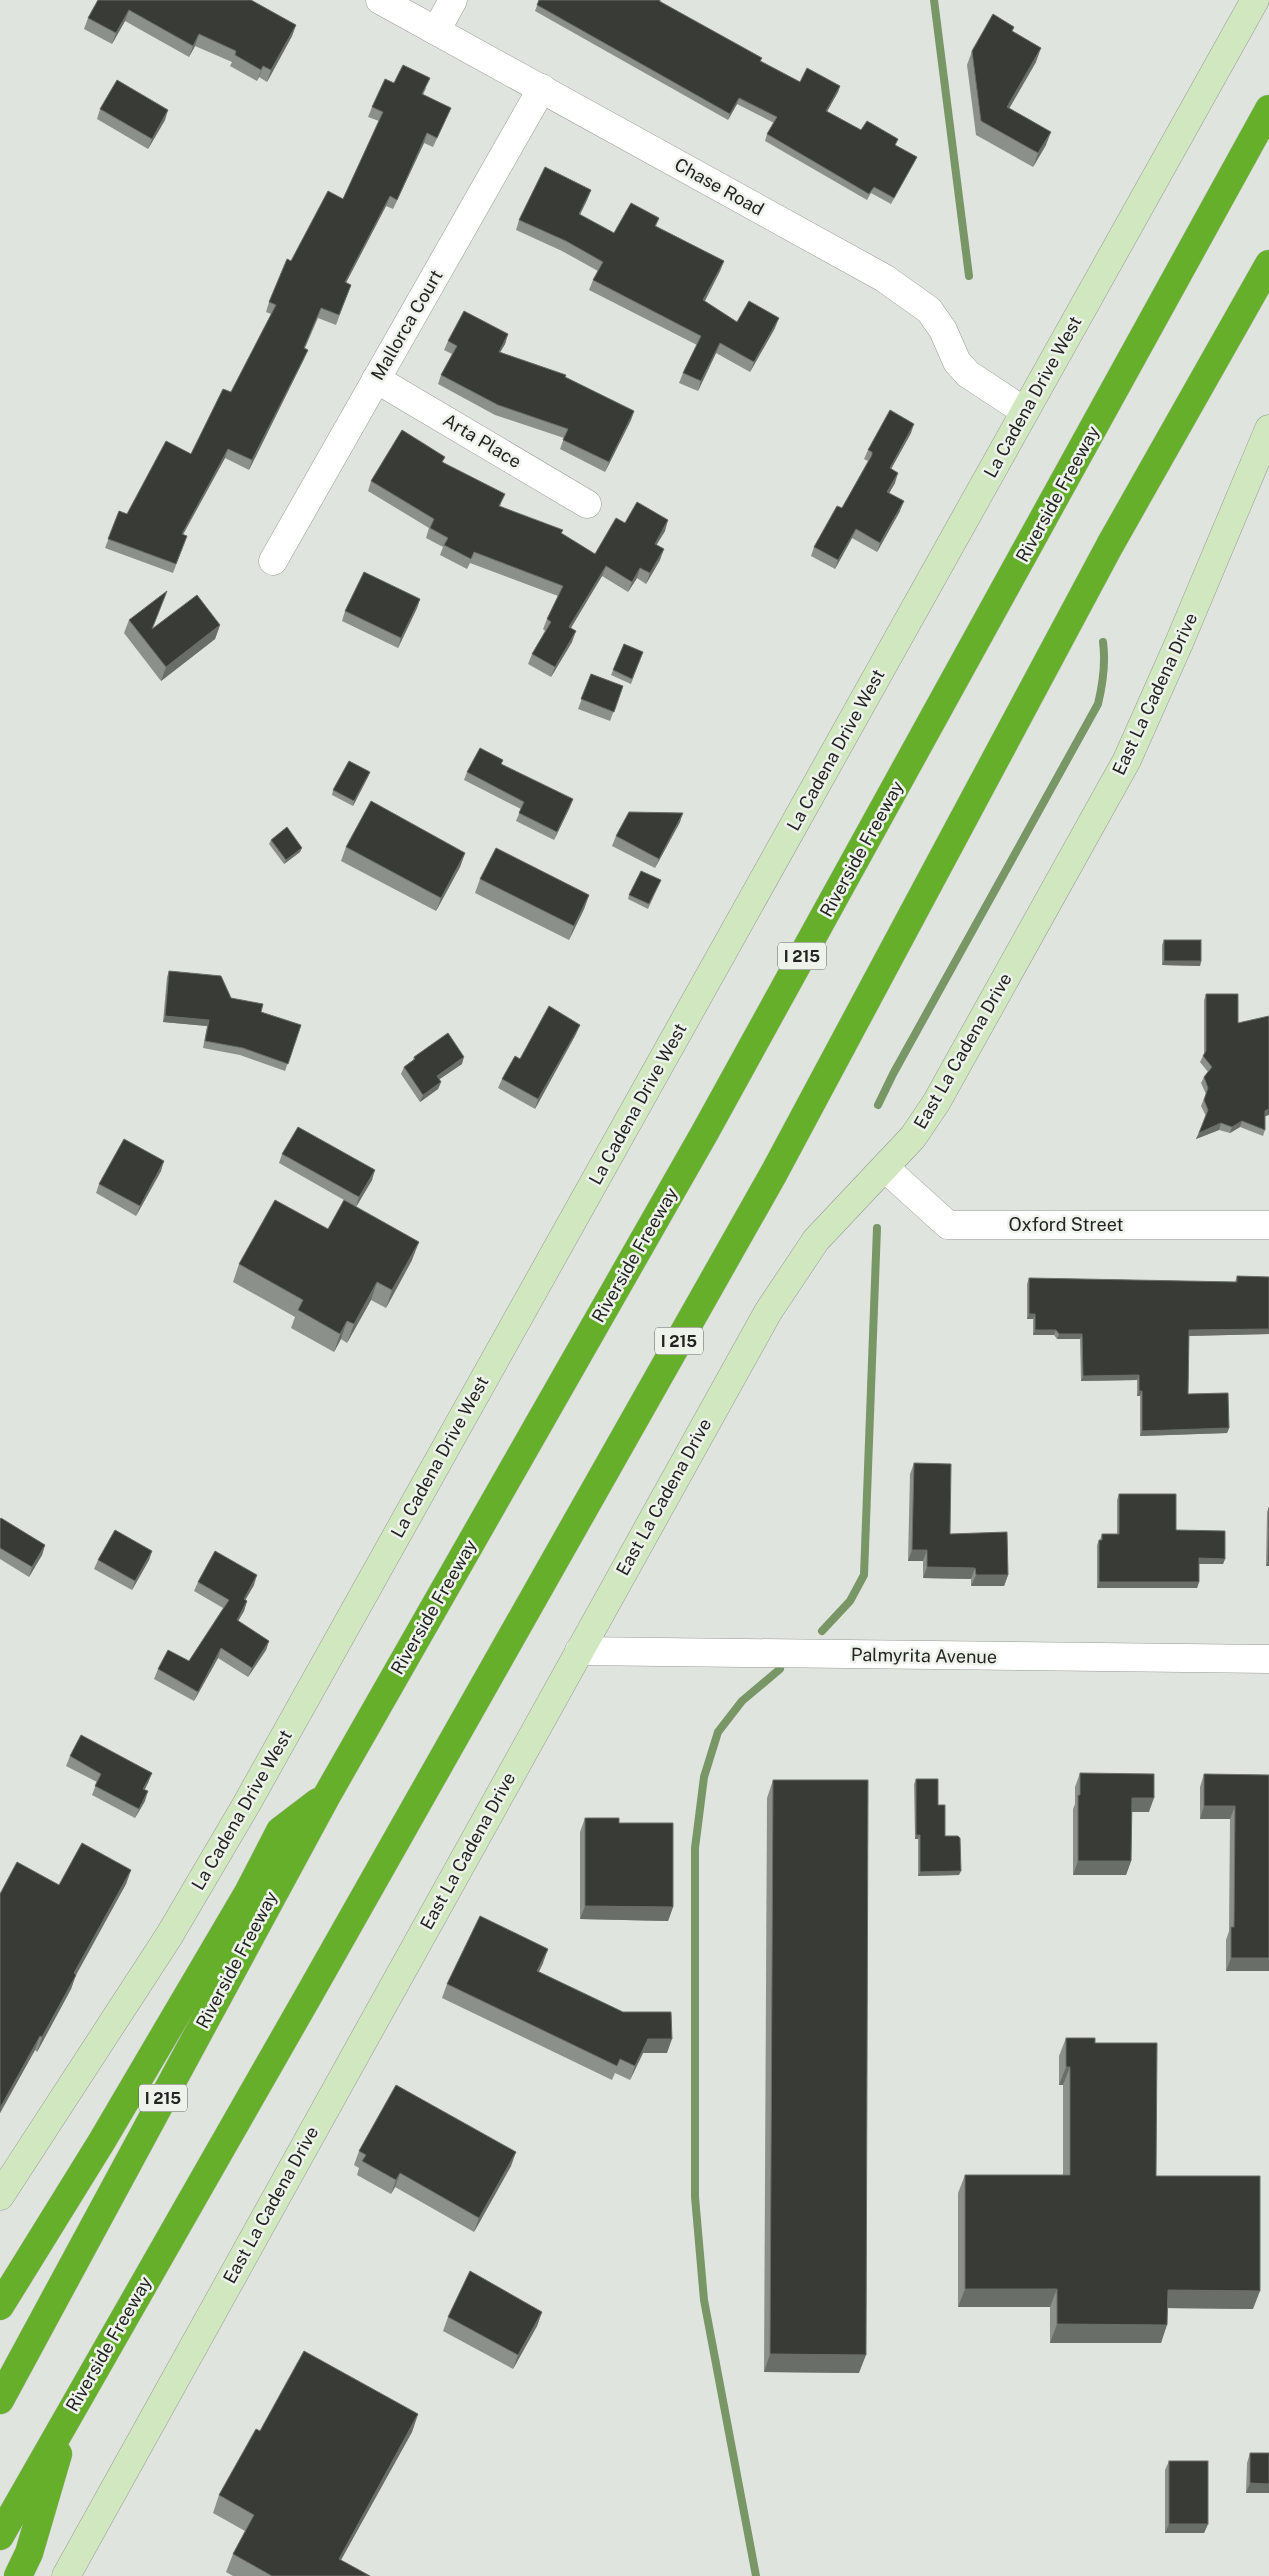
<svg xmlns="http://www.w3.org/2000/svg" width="1269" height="2576" font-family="'Public Sans',sans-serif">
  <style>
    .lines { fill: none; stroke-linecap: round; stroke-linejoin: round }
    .stream { stroke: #789666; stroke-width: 8 }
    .minor-casing { stroke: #979b95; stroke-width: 29 }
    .tertiary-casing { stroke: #979b95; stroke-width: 29 }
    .secondary-casing { stroke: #979b95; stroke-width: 29 }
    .motorway-casing { stroke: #c1c2c1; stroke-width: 29 }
    .minor { stroke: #fff; stroke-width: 28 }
    .tertiary { stroke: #fff; stroke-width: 28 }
    .secondary { stroke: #d1e7bf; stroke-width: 28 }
    .motorway { stroke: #65af2a; stroke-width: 28 }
    .wall { fill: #8c908a }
    .shaded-wall { fill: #6a6e68 }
    .building { fill: #383b36; stroke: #6a6e68 }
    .labels { text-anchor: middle; stroke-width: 5; stroke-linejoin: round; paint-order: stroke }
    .shield { fill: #edf2eb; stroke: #60625e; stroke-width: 1 }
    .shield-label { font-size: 16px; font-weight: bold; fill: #232422 }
    .street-label { font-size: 18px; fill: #232422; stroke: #edf2eb }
  </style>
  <rect width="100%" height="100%" fill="#e0e4de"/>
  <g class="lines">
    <g class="stream">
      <path d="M934,0L969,276"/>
      <path d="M878,1105L893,1074L1098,704C1103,683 1106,664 1103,642"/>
      <path d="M822,1631L850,1601L864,1575L877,1228"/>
      <path d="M756,2576L704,2300L695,2197V1848L704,1777L718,1732L742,1701L780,1669"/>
    </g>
    <defs>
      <g id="minor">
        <path d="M380,0L884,278L929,310L943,330L957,362L968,374L1024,411"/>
        <path d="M436,31L453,0"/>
        <path d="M376,379L587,504"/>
        <path d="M273,561L542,88"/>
        <path d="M885,1168L948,1225H1269"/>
      </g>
      <path id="tertiary" d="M579,1651L1269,1659"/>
      <g id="secondary">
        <path d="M0,2196L169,1936L246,1805L1255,0"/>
        <path d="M66,2576L768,1312L816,1240L913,1137L936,1103L1127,760L1179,643L1269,429"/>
      </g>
      <g id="motorway">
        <path d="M0,2306L102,2141L249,1891L280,1831L318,1802"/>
        <path d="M0,2400L326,1797L704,1134L1269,109"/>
        <path d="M0,2536L310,1993L774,1173L1110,545L1269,264"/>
        <path d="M18,2576L29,2553L58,2454"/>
      </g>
    </defs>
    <use href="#minor" class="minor-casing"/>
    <use href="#tertiary" class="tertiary-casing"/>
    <use href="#secondary" class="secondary-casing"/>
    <use href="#motorway" class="motorway-casing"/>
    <use href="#minor" class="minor"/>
    <use href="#tertiary" class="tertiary"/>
    <use href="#secondary" class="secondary"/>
    <use href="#motorway" class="motorway"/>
  </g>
  <g class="wall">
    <path d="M98,0L296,25L292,36L267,82L259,77L257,81L230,66L232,62L195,46L189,57L125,21L112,44L84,29L88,18Z"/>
    <path d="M539,0H661L660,1L761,61L800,82L840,86L838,92L827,111L861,130L896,146L917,157L914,163L891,204L871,193L867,200L765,141L767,134L774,123L737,104L728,120L535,11Z"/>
    <path d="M1012,32L1036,62L1009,108L1046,145L1033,167L976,135L967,65L972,51Z"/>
    <path d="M394,83L426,88L423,95L451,108L447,117L433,147L424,143L393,209L386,206L346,283L351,285L336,325L318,318L305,348L304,359L249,470L225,458L183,535L187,536L173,573L105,548L119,511L127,514L191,454L231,392L271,314L266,312L269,302L291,261L343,199L379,121L368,117L372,107Z"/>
    <path d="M100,109L165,120L148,149L97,119Z"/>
    <path d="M591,190L587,200L580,215L614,233L659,218L656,226L724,261L720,271L705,301L737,322L775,328L750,372L716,353L698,391L679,383L683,373L697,345L589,290L593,280L598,271L562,251L516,230L519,220Z"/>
    <path d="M508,334L505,344L500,352L565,377L634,411L631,420L605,472L560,449L564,438L495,415L438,384L441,375L452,354L444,350L448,341Z"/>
    <path d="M911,433L891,469L895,483L889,493L900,511L877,552L852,538L835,569L811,556L814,547L842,508L868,461L864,459L868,450Z"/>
    <path d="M443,462L501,504L500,506L561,533L595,554L625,523L665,531L656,545L660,560L646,584L637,578L628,592L602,576L570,628L572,642L551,677L528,664L532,654L545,631L543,629L547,619L558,596L470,563L467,569L440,555L443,547L426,538L429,528L368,491L371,481Z"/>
    <path d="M420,599L417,608L398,648L342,621L345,611Z"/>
    <path d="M129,620L152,629L220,625L215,639L161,681L124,633Z"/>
    <path d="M624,644L643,652L631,684L611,675Z"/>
    <path d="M591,674L623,686L610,721L578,709Z"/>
    <path d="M503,760L501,764L570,807L554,840L516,821L521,809L464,780L467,772Z"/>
    <path d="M370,772L353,806L332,795L333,790Z"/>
    <path d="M680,822L655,868L612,846L616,836Z"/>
    <path d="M271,840L300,852L284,864L269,844Z"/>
    <path d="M346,847L465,853L460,867L436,911L341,861Z"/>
    <path d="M480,879L589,895L584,909L569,940L475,893Z"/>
    <path d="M661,880L648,909L628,899L629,895Z"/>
    <path d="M1164,940L1201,961L1200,966L1162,965V945Z"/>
    <path d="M169,971L261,1012L301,1025L285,1071L240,1055L203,1048L207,1026L163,1022L167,977Z"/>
    <path d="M1206,994L1238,1023L1265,1116V1130L1263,1136L1240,1127L1230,1133L1219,1130L1196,1139L1206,1116L1201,1106L1206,1094L1201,1083L1204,1077L1208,1072L1200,1062L1204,1054V1000Z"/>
    <path d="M576,1034L535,1109L498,1088L502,1079L520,1059Z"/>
    <path d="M414,1057L462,1064L439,1079L441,1082L438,1089L420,1102L401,1074L404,1067L413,1060Z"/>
    <path d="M282,1154L372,1180L356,1207L412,1260L386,1308L371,1300L347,1343L341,1339L334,1352L291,1328L295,1317L233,1282L239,1264L328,1229L344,1200L279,1163Z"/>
    <path d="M161,1171L136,1216L96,1193L99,1184Z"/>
    <path d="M1237,1276L1269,1277V1334L1189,1336L1188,1394L1229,1428L1227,1433L1140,1436V1396H1137V1380L1081,1381L1080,1339H1057L1054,1335H1033V1319H1027V1284L1029,1278L1235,1282Z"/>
    <path d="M914,1463L950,1534L1008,1575L1004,1586H971V1579L923,1578V1561H908L910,1474Z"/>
    <path d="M1119,1494L1176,1530L1225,1559L1223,1564H1199V1582L1197,1588H1097V1545L1099,1540H1100L1102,1534H1117V1500Z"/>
    <path d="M1269,1507V1566H1266L1267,1512Z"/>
    <path d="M0,1519L45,1545L42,1555L29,1577L0,1559Z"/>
    <path d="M152,1551L149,1560L132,1590L94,1569L98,1560Z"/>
    <path d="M198,1582L254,1585L245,1600L247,1601L244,1611L238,1621L269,1641L266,1650L248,1677L218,1658L194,1701L154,1679L158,1669L189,1661L223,1608L194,1591Z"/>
    <path d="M70,1756L152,1773L145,1789V1801L135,1818L92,1795L97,1782L66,1766Z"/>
    <path d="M1080,1773L1149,1812H1132L1131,1861L1126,1875H1073V1809L1075,1804V1787Z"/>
    <path d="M1204,1774L1269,1775V1971H1226V1940L1229,1931L1230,1819H1200V1787Z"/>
    <path d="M916,1779L938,1805L945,1836L959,1875L918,1876V1839H915L914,1784Z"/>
    <path d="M773,1780L859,2373L764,2372L767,1798Z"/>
    <path d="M585,1818L619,1823L673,1907L668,1921L580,1919V1832Z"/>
    <path d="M131,1870L126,1884L76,1974L71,1989L37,2052L35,2050L0,2113V1894L59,1885Z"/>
    <path d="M543,1963L539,1972L667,2053H643L630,2080L615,2073L612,2080L442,1998L447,1984Z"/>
    <path d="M1066,2038L1095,2043L1156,2176L1253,2309L1168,2308L1161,2343H1050V2307H958V2193L965,2175H1063V2085H1059V2056Z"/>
    <path d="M359,2151L511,2166L474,2232L395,2187L391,2194L357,2175L359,2168L354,2165Z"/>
    <path d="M542,2312L537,2326L513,2369L443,2331L448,2317Z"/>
    <path d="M418,2414L412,2432L341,2560L370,2576H233L226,2572L233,2554L245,2531L213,2513L219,2495L260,2431Z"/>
    <path d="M1250,2453H1269V2493H1246L1247,2463Z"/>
    <path d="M1169,2461L1208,2524L1204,2533H1165V2470Z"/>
  </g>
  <g class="shaded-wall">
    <path d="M129,10L125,21L112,44L116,33Z"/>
    <path d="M296,25L292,36L267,82L271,70Z"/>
    <path d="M199,34L195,46L189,57L193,46Z"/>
    <path d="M1041,48L1036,62L1002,121L1007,107Z"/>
    <path d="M263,66L259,77L257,81L261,70Z"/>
    <path d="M840,86L838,92L824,117L826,111Z"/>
    <path d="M739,98L737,104L728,120L730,114Z"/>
    <path d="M168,110L165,120L148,149L152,139Z"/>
    <path d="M1051,132L1046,145L1033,167L1038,153Z"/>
    <path d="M427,133L424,143L393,209L397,200Z"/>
    <path d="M591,190L587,200L575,224L579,214Z"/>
    <path d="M390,196L386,206L341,292L345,282Z"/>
    <path d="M724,261L720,271L700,310L703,300Z"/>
    <path d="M779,318L775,328L750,372L754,362Z"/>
    <path d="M508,334L505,344L495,361L499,352Z"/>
    <path d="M720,343L716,353L698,391L701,381Z"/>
    <path d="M308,350L304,359L249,470L252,460Z"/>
    <path d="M634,411L631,420L605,472L609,462Z"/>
    <path d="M914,424L911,433L886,478L890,468Z"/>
    <path d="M228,449L225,458L178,543L182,534Z"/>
    <path d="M898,473L895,483L884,502L887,492Z"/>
    <path d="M904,501L900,511L877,552L880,543Z"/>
    <path d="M668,520L665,531L651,554L655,544Z"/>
    <path d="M856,529L852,538L835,569L838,560Z"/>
    <path d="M664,549L660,560L646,584L650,573Z"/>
    <path d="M606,566L602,576L565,638L569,627Z"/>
    <path d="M640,568L637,578L628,592L632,582Z"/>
    <path d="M420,599L417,608L398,648L401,638Z"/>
    <path d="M220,625L215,639L161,681L166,667Z"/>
    <path d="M576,631L572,642L551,677L555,667Z"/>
    <path d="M370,772L368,777L353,806L354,801Z"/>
    <path d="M573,799L570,807L554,840L557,832Z"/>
    <path d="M683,813L680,822L655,868L659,859Z"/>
    <path d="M302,848L300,852L284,864L286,860Z"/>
    <path d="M465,853L460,867L436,911L441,898Z"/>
    <path d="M589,895L584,909L569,940L574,926Z"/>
    <path d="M1164,961H1201L1200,966L1162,965Z"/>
    <path d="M165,1016L209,1020L207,1026L163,1022Z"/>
    <path d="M580,1025L576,1034L535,1109L538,1099Z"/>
    <path d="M464,1057L462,1064L434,1083L437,1076Z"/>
    <path d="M441,1082L438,1089L420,1102L423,1095Z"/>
    <path d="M1269,1109V1115L1263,1117L1265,1111Z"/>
    <path d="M1242,1121L1240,1127L1230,1133L1232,1127Z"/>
    <path d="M1221,1123L1219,1130L1196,1139L1199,1133Z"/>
    <path d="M164,1161L161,1171L136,1216L140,1206Z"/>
    <path d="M375,1170L372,1180L356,1207L359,1197Z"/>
    <path d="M419,1242L412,1260L386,1308L392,1290Z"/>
    <path d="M377,1282L371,1300L347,1343L354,1324Z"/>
    <path d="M1029,1314H1035L1033,1319H1027Z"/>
    <path d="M347,1321L341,1339L334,1352L340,1334Z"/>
    <path d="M1269,1329V1334L1187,1336L1189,1330Z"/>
    <path d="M1035,1330H1056L1054,1335H1033Z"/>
    <path d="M1059,1334H1082L1080,1339H1057Z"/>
    <path d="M1139,1375L1137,1380L1081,1381L1083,1376Z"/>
    <path d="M1139,1391H1142L1140,1396H1137Z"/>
    <path d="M1229,1428L1227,1433L1140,1436L1142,1431Z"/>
    <path d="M45,1545L42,1555L29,1577L32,1567Z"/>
    <path d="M912,1550H927L923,1561H908Z"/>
    <path d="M152,1551L149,1560L132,1590L135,1581Z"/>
    <path d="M1199,1558L1225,1559L1223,1564H1197Z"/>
    <path d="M1268,1560H1269V1566H1266Z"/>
    <path d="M927,1567L975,1568L971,1579L923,1578Z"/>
    <path d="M257,1575L254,1585L240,1609L244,1599Z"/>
    <path d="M976,1575H1008L1004,1586H971Z"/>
    <path d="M1099,1582H1199L1197,1588H1097Z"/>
    <path d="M247,1601L244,1611L233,1630L237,1620Z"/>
    <path d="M269,1641L266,1650L248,1677L252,1668Z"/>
    <path d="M221,1648L218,1658L194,1701L198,1692Z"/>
    <path d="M152,1773L148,1783L140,1798L143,1789Z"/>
    <path d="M148,1791L145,1801L135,1818L139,1809Z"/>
    <path d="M1132,1798H1154L1149,1812H1127Z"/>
    <path d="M1204,1806H1235L1230,1819H1200Z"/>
    <path d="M916,1835H920L918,1839H915Z"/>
    <path d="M1078,1861H1131L1126,1875H1073Z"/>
    <path d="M131,1870L126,1884L69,1988L74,1973Z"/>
    <path d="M961,1871L959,1875L918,1876L920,1872Z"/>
    <path d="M585,1906L673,1907L668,1921L580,1919Z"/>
    <path d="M548,1949L543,1963L532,1985L537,1971Z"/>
    <path d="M1231,1958H1269V1971H1226Z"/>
    <path d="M76,1975L71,1989L37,2052L42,2037Z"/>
    <path d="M40,2036L35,2050L0,2113V2108Z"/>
    <path d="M648,2039H672L667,2053H643L630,2080L635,2066Z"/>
    <path d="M1066,2067H1070L1063,2085H1059Z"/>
    <path d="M516,2152L511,2166L474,2232L479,2218Z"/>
    <path d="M400,2173L395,2187L391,2194L396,2180Z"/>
    <path d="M965,2289H1057L1050,2307H958Z"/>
    <path d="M1168,2290L1260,2291L1253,2309L1161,2308Z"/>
    <path d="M542,2312L537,2326L513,2369L518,2355Z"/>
    <path d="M1057,2324L1167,2325L1161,2343H1050Z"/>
    <path d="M770,2354L866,2355L859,2373L764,2372Z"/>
    <path d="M418,2414L412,2432L332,2576L339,2559Z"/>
    <path d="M1250,2483L1269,2484V2493H1246Z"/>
    <path d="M1169,2524H1208L1204,2533H1165Z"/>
  </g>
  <g class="building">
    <path d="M98,0H251L296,25L271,70L263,66L261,70L235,55L236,51L199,34L193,46L129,10L116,33L88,18Z"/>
    <path d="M539,0H660L659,1L762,58L760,61L800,82L807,68L840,86L826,111L861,130L867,121L898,139L895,145L917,157L894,198L874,187L869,194L767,134L777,117L739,98L730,114L537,5Z"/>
    <path d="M993,14L1014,27L1012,31L1041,48L1007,107L1051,132L1038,153L981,121L972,51Z"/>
    <path d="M403,65L430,78L422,94L451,108L437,138L427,133L397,200L390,196L345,282L351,285L339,315L321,308L304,348L308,350L252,460L228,449L182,534L187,536L176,564L108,539L119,511L127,514L166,441L191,454L223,389L231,392L276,305L269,302L287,259L291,261L328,191L343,199L383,112L372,107L385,79L394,83Z"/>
    <path d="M117,80L168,110L152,139L100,109Z"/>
    <path d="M545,167L591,190L579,214L614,233L631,203L659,218L655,226L724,261L703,300L737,322L749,301L779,318L754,362L720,343L701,381L683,373L701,336L593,280L603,262L566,241L519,220Z"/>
    <path d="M464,311L508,334L499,352L566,375L565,377L634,411L609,462L563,440L568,429L498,405L441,375L457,346L448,341Z"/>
    <path d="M890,410L914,424L890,468L898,473L887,492L904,501L880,543L856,529L838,560L814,547L837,506L842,508L872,455V452L868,450Z"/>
    <path d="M402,430L445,457L442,462L505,494L499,506L563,530L561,533L595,554L616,518L625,523L637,502L668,520L655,544L664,549L650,573L640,568L632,582L606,566L569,627L576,631L555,667L532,654L551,622L547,619L563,586L474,552L471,559L444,545L448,538L430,528L434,519L371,481Z"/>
    <path d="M364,572L420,599L401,638L345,611Z"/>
    <path d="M167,591L152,629L197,595L220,625L166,667L129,620Z"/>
    <path d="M624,644L643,652L632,679L613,670Z"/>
    <path d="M591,674L623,686L614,712L581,699Z"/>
    <path d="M480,748L503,760L501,764L573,799L557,832L519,813L524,802L467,772Z"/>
    <path d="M349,761L370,772L354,801L333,790Z"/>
    <path d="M371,801L465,853L441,898L346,847Z"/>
    <path d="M629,812L683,813L659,859L616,836Z"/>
    <path d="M287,827L302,848L286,860L271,840Z"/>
    <path d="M496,848L589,895L574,926L480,879Z"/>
    <path d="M641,871L661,880L649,904L629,895Z"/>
    <rect x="1164" y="940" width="37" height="21"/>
    <path d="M169,971L221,976L231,998L263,1004L261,1012L301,1025L288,1064L243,1048L205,1041L209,1020L165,1016Z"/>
    <path d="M1206,994H1238V1023L1269,1016V1109L1265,1111V1130L1242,1121L1232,1127L1221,1123L1199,1133L1208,1110L1204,1100L1208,1088L1204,1077L1212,1067L1203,1056L1206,1051Z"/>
    <path d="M549,1006L580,1025L538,1099L502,1079L515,1056L520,1059Z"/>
    <path d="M448,1033L464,1057L437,1076L441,1082L423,1095L404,1067L415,1059L414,1057Z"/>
    <path d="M298,1127L375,1170L359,1197L282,1154Z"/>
    <path d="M124,1139L164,1161L140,1206L99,1184Z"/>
    <path d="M275,1200L328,1229L344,1200L419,1242L392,1290L377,1282L354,1324L347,1321L340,1334L298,1310L303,1300L239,1264Z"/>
    <path d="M1237,1276L1269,1277V1329L1189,1330L1188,1394L1228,1393L1229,1428L1142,1431V1391H1139V1375L1083,1376L1082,1334H1059L1056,1330H1035V1314H1029V1278L1237,1282Z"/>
    <path d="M914,1463L951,1464L950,1534L1007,1532L1008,1575H976L975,1568L927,1567V1550H912Z"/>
    <path d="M1119,1494H1176V1530L1225,1531V1559L1199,1558V1582H1099V1540H1102V1534H1119Z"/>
    <path d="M1269,1507V1560H1268Z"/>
    <path d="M1,1518L45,1545L32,1567L0,1548V1519Z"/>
    <path d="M115,1530L152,1551L135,1581L98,1560Z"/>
    <path d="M215,1551L257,1575L244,1599L247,1601L237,1620L269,1641L252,1668L221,1648L198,1692L158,1669L168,1650L189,1661L229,1600L198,1582Z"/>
    <path d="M81,1735L152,1773L143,1789L148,1791L139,1809L95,1786L101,1774L70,1756Z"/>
    <path d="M1080,1773L1154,1774V1798H1132L1131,1861H1078V1795H1080Z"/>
    <path d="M1204,1774L1269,1775V1958H1231V1927H1234L1235,1806H1204Z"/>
    <path d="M916,1779H938V1805H945V1836H958L960,1838L961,1871L920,1872V1835H916Z"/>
    <path d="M773,1780H868L866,2355L770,2354Z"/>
    <path d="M585,1818H619V1823H673V1907L585,1906Z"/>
    <path d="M82,1843L131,1870L74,1973L76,1975L42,2037L40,2036L0,2108V1894L17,1862L59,1885Z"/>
    <path d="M480,1916L548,1949L537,1971L623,2012H671L672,2039H648L635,2066L620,2059L617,2066L447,1984Z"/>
    <path d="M1066,2038H1095V2043H1157L1156,2176H1260V2291L1168,2290L1167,2325L1057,2324V2289H965V2175H1070V2067H1066Z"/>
    <path d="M396,2085L516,2152L479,2218L400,2173L396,2180L362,2161L366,2155L359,2151Z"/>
    <path d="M470,2271L542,2312L518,2355L448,2317Z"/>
    <path d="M304,2351L418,2414L339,2559L370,2576H272L233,2554L254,2515L219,2495L256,2429L260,2431Z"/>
    <path d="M1250,2453H1269V2484L1250,2483Z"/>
    <rect x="1169" y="2461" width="39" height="63"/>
  </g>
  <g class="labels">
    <g class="shield">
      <rect x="778" y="942.5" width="48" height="27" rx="4"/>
      <rect x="655" y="1327.5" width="48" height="27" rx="4"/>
      <rect x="139" y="2084.5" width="48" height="27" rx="4"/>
    </g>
    <g class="shield-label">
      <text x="802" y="962">I 215</text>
      <text x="679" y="1347">I 215</text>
      <text x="163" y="2104">I 215</text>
    </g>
    <g class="street-label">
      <text transform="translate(719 187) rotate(29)" y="6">Chase Road</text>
      <text transform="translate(407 325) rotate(-60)" y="6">Mallorca Court</text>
      <text transform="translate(1033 397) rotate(-61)" y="6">La Cadena Drive West</text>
      <text transform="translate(482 441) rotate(31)" y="6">Arta Place</text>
      <text transform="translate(1058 494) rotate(-61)" y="6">Riverside Freeway</text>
      <text transform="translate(1155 694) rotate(-65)" y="6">East La Cadena Drive</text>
      <text transform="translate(836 750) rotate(-61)" y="6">La Cadena Drive West</text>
      <text transform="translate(862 849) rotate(-61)" y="6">Riverside Freeway</text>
      <text transform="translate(963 1051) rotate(-60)" y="6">East La Cadena Drive</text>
      <text transform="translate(638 1104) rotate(-61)" y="6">La Cadena Drive West</text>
      <text x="1066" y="1231">Oxford Street</text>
      <text transform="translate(635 1255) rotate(-60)" y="6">Riverside Freeway</text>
      <text transform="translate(440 1457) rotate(-61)" y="6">La Cadena Drive West</text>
      <text transform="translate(664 1497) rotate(-61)" y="6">East La Cadena Drive</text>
      <text transform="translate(434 1607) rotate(-60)" y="6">Riverside Freeway</text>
      <text transform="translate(924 1656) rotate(1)" y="6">Palmyrita Avenue</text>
      <text transform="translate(242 1810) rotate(-60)" y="6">La Cadena Drive West</text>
      <text transform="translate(468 1851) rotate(-61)" y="6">East La Cadena Drive</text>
      <text transform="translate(237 1960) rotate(-62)" y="6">Riverside Freeway</text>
      <text transform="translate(271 2205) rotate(-61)" y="6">East La Cadena Drive</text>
      <text transform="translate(109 2344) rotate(-60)" y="6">Riverside Freeway</text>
    </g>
  </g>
</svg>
